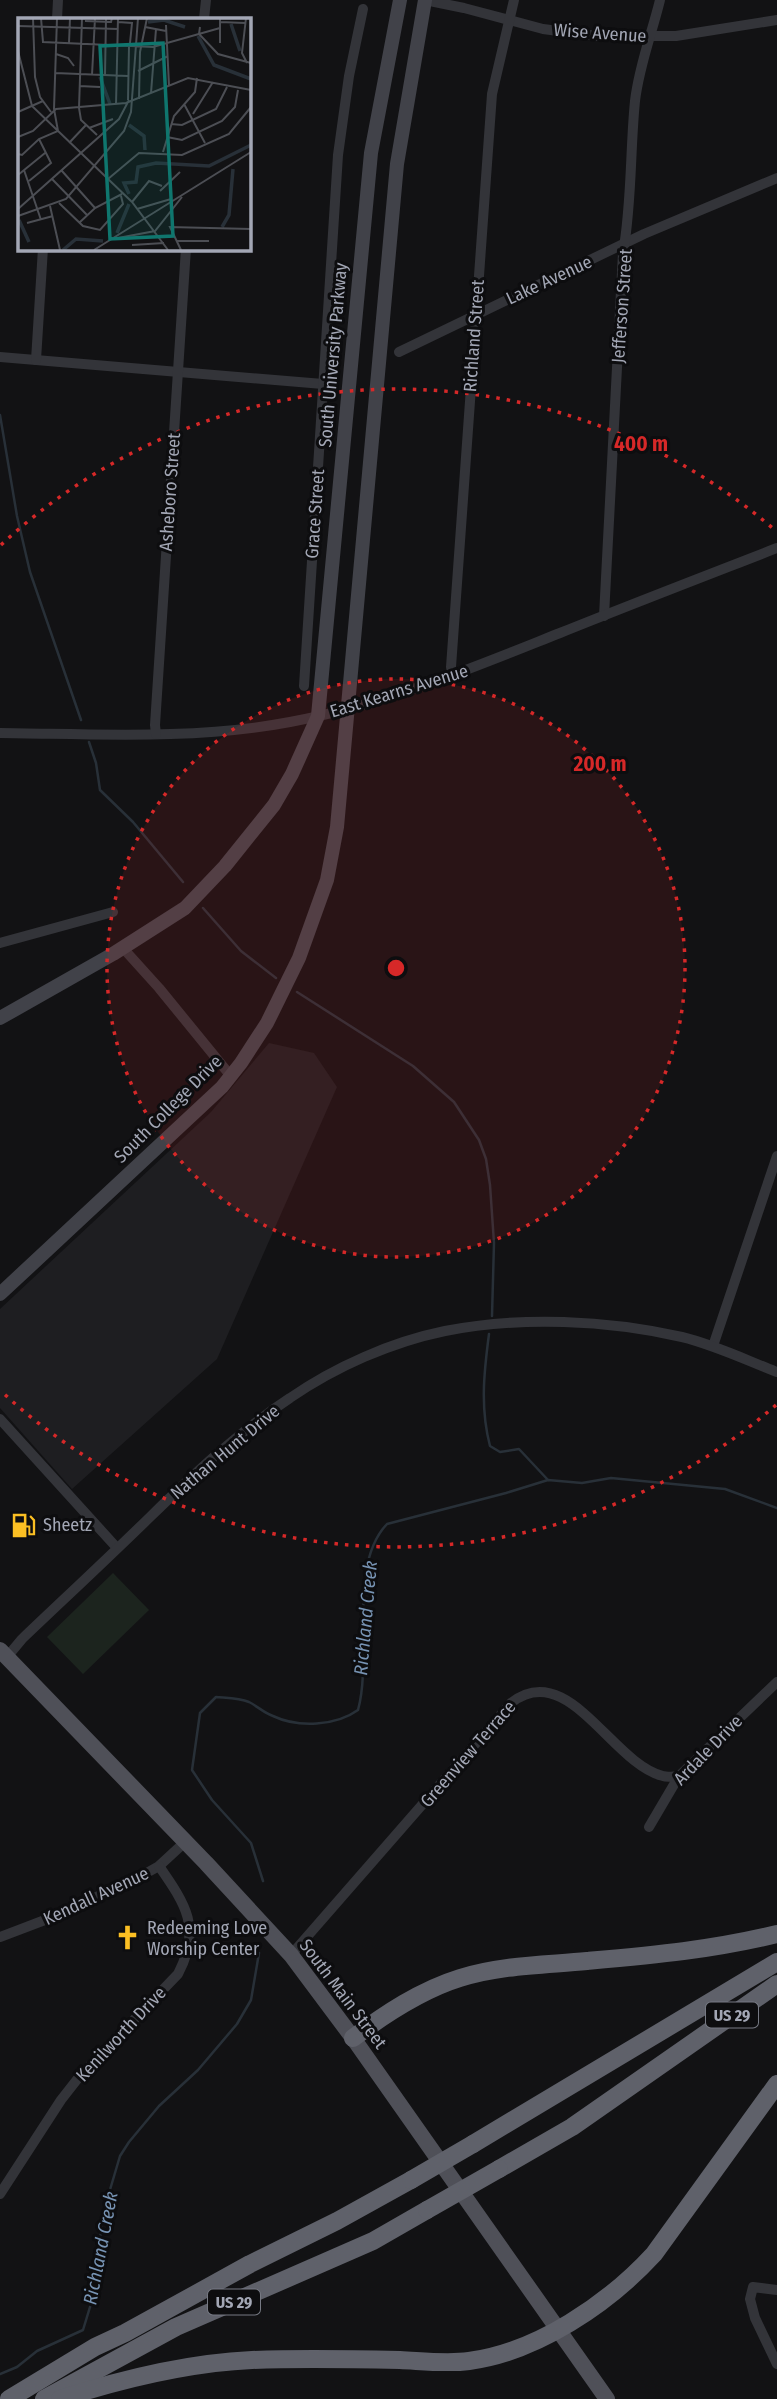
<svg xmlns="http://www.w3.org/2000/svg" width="777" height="2399" font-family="'Fira Sans Condensed',sans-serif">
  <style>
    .built { fill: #1e1e21 }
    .green { fill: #1c241e }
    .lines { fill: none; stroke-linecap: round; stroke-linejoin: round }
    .stream { stroke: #283038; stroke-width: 2.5 }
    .minor { stroke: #333439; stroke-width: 10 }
    .secondary { stroke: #414249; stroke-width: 14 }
    .primary { stroke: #4f5058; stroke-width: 16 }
    .motorway { stroke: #5f616a; stroke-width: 18 }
    .motorway-bridge { stroke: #5f616a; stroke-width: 18 }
    .ring { fill: none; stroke: #d62828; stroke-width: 3.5; stroke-dasharray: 3.5 7 }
    .labels { text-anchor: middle; stroke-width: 6; stroke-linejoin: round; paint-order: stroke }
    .shield { fill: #0d0d0f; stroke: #767983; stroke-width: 2 }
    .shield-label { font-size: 16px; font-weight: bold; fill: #a3a7b5 }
    .street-label { font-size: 18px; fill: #a3a7b5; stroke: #0d0d0f }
    .poi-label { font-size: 18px; fill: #a3a7b5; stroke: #0d0d0f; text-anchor: start }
    .water-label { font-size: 19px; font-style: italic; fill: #7793b3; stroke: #0d0d0f }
    .inset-river { fill: none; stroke: #283038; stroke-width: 3.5 }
    .inset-road { fill: none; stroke: #4c4e54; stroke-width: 2 }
    .view { fill: #0f766e; fill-opacity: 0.15; stroke: #0f766e; stroke-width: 3.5 }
    .inset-edge { fill: none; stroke: #a3a7b5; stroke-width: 3.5 }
    .centre { fill: #d62828; stroke: #0d0d0f; stroke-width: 3.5 }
    .ring-label { font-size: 21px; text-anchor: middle; font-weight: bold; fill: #d62828; stroke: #0d0d0f; stroke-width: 6; stroke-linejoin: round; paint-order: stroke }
  </style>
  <rect width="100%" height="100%" fill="#121214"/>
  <path class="built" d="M269,1043L314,1053L337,1087L217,1359L72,1489L0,1408V1309L211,1112Z"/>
  <path class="green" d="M113,1573L149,1610L83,1674L47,1637Z"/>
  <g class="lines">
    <g class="stream">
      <path d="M0,415L17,516L30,572L81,720"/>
      <path d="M89,742L96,763L100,790L133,822L183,882"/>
      <path d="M203,908L241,951L276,978"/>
      <path d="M297,992L413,1066L454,1102L479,1140L486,1159L490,1185L494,1243L492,1316"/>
      <path d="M489,1334C484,1372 480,1408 490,1446L500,1452L519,1449L548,1480"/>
      <path d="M263,1881L251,1843L212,1800L192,1770L200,1713L216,1697C226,1698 239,1698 249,1702C257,1706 264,1713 273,1716C298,1728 336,1726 358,1710C373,1656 347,1566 387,1524L506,1493L548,1480L582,1483L611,1478L725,1489L777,1508"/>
      <path d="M0,2374L17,2367L37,2351L83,2330L97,2284L99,2246L104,2210L120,2156L129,2142L159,2106L198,2070L237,2024L251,2000L259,1953"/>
    </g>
    <g class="minor">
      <path d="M425,0L464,8L543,29L597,36H676L777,20"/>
      <path d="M57,19L58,0"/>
      <path d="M204,19L206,0"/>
      <path d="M399,352L644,234L777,178"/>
      <path d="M0,357L323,384"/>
      <path d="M36,360L43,248"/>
      <path d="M604,616L623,253C632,203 630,151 635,101C639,66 652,33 660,0"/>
      <path d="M453,675L451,667L492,94L514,0"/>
      <path d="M304,686L338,155L349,76L363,9"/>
      <path d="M0,733C96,734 195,740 290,722C384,705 472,668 560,633C632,604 705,576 777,548"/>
      <path d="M156,734L155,725L186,248"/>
      <path d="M0,943L113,912"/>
      <path d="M122,947L159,988L230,1075"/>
      <path d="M713,1346L777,1156"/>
      <path d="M0,1419L117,1548"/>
      <path d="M7,1657L22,1639C64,1599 107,1559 149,1518C193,1475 238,1432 290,1398C335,1367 391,1342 445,1331C521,1316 607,1320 682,1337C715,1345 746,1360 777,1372"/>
      <path d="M649,1827L679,1776L777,1682"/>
      <path d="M0,1937L58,1915L143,1875L159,1866L185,1842"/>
      <path d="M291,1955L511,1703C568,1658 612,1764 663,1776C668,1778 674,1776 679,1776"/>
      <path d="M0,2194L61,2100L79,2077L178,1974C202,1928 186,1905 159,1866"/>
      <path d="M777,2290L753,2287L750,2299L755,2318L777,2364"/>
    </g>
    <g class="secondary">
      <path d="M0,1018L113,954L185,908L225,866L274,805L292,774L318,716L371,153L400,0"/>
      <path d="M0,1294L222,1087L241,1063L267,1023L299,958L327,880L337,827L397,164L425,0"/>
    </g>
    <path class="primary" d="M0,1650L206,1863L291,1955L353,2038L607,2399"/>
    <g class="motorway">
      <path d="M353,2038C385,2014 421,1990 460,1978C501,1965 545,1965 587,1961C654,1955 711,1950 777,1934"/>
      <path d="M473,2144L777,1962"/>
      <path d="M499,2169L572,2127L777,1984"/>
      <path d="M9,2399L95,2347L125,2333L250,2264L337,2221L411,2180"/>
      <path d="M44,2399L176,2327L373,2241L427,2210"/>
      <path d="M60,2399C122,2379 186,2363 252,2360C301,2358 351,2359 400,2360C422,2361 447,2364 469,2361C537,2352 608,2304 654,2254L777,2084"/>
    </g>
    <g class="motorway-bridge">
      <path d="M411,2180L473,2144"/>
      <path d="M427,2210L499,2169"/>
    </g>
  </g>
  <circle cx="396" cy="968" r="289" fill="#d62828" fill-opacity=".12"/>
  <g class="ring">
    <circle cx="396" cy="968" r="289"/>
    <path d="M776 1405A579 579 0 0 1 1 1391M1 545A579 579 0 0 1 776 531"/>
  </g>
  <defs>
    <symbol id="fuel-bare" viewBox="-9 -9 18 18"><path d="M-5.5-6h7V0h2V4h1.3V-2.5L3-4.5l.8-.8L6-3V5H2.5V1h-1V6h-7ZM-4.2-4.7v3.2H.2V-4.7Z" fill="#fbbf23" stroke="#0d0d0f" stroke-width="2.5" paint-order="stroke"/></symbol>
    <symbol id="church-bare" viewBox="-9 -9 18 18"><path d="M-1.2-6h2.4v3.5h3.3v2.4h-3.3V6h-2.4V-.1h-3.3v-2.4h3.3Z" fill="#fbbf23" stroke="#0d0d0f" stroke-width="2.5" paint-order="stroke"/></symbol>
  </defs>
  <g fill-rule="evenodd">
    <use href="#fuel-bare" x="6" y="1508" width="35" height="35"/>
    <use href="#church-bare" x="110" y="1920" width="35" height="35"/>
  </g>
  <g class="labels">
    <g class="shield">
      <rect x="706" y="2002.5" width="52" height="25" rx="5"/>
      <rect x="208" y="2289.5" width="52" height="25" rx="5"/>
    </g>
    <g class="shield-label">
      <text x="732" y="2021">US 29</text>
      <text x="234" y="2308">US 29</text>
    </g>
    <g class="street-label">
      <text transform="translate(600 33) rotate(4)" y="6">Wise Avenue</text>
      <text transform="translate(549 280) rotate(-25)" y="6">Lake Avenue</text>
      <text transform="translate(622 306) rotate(-86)" y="6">Jefferson Street</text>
      <text transform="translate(474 336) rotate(-86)" y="6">Richland Street</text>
      <text transform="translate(333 355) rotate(-85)" y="6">South University Parkway</text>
      <text transform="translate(170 492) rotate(-86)" y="6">Asheboro Street</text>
      <text transform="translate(315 514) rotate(-86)" y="6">Grace Street</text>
      <text transform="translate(399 691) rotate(-17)" y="6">East Kearns Avenue</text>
      <text transform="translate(168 1109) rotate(-45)" y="6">South College Drive</text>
      <text transform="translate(225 1452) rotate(-40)" y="6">Nathan Hunt Drive</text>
      <text transform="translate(708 1750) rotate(-46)" y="6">Ardale Drive</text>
      <text transform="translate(468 1754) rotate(-49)" y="6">Greenview Terrace</text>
      <text transform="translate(96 1896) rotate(-25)" y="6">Kendall Avenue</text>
      <text transform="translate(343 1994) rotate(53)" y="6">South Main Street</text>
      <text transform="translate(121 2034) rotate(-47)" y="6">Kenilworth Drive</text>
    </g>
    <g class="poi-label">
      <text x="43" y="1531">Sheetz</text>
      <text x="147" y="1934">Redeeming Love<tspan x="147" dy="21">Worship Center</tspan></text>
    </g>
    <g class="water-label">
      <text transform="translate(365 1618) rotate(-85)" y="7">Richland Creek</text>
      <text transform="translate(100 2248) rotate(-79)" y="7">Richland Creek</text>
    </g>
  </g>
  <g transform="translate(18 18)">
    <rect width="233" height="233" fill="#121214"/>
    <path class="inset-river" d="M130,4L146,2L167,9M213,6L222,33M180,18L196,47L233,61M82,59L92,86M111,107L126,118L127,132M111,176L106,165L118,164L120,149L138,145L191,148L233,127M1,202L11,224M204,209L211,197L215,151M99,215L111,186M45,232L58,221L85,223"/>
    <path class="inset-road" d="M15,0L17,59L22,79L33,94M23,0L25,24L135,29L202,10M64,0L61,90L63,102L79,117M228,0L224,35L229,45M67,3L93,4L94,0M100,4L114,5L112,25M202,4L227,5M148,7L151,67M0,8L100,11M127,9L148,13M182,9L181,16L200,36L233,45M51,25L52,0M202,25V0M0,33L14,88L114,184L150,232M38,36L50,40L56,48M120,53L150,38M37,55L110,58M74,57L77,0M87,57L88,0M61,68L82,69M133,75L138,11M121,81L122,34L129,0M110,82L111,28M166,86L187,125M98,87L100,0M0,94L25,83M175,96L195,64M153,106L164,107L198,91L209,69M71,110L95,101M0,119L15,113L38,91L108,85L170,60L233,72M149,119L164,122L204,103L217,89L220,72M51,125L68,107M145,134L156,98L177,74L179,60M0,136L4,137L21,121L40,113L36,91L39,0M6,152L23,202M44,153L77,190M0,157L27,135M34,161L69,197M90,161L121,135L164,137L211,116L233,89M11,163L33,145L21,121M142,173L162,154M114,184L131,163L144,168M41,185L65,208L82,212L105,186L103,178M32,188L42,232M0,191L101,101L111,82M119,191L153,181M0,198L48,181L106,113L113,94L120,0M9,205L35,198M61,205L77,190L104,176M100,220L137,213L164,179M159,223H191M114,227L146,225M76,232L233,134M163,232L152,209L233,211"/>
    <path class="view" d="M145,25L155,218L92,221L82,28Z"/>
    <rect width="233" height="233" class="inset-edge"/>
  </g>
  <circle cx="396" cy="968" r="10" class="centre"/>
  <g class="ring-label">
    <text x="641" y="451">400 m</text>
    <text x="600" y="771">200 m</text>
  </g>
</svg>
